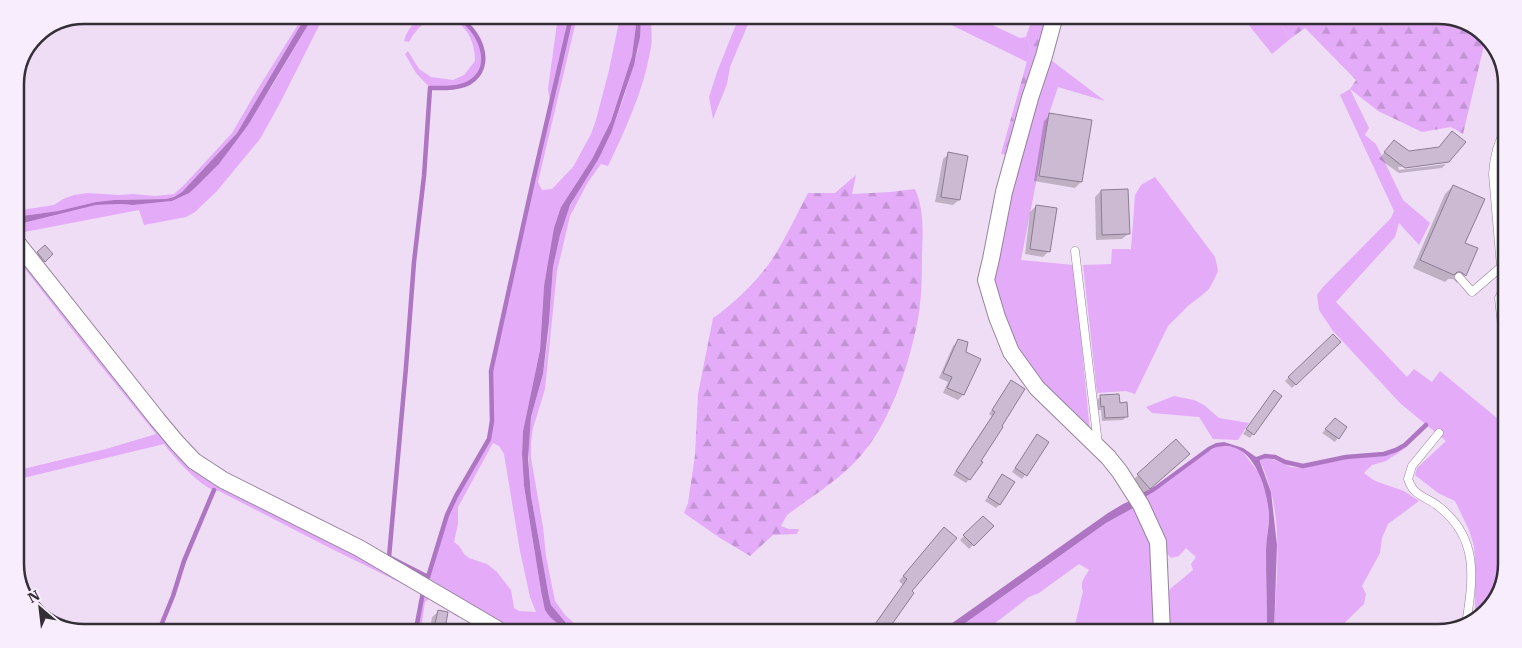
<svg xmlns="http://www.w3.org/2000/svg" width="1522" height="648" font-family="'IBM Plex Serif',serif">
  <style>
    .green { fill: #e4abf9; fill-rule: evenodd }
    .forest { fill: url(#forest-firs) }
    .water { fill: #ae75c3 }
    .shadow { fill: #0003 }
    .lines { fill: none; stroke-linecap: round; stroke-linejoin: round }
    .stream { stroke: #ae75c3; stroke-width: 4.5 }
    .building { fill: #cbbad2; stroke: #8d7d93 }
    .lane-casing { stroke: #94849a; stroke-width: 9 }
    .street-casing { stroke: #94849a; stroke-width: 18 }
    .lane { stroke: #fff; stroke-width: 8 }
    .street { stroke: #fff; stroke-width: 16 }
    .rim { fill: none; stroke: #342e37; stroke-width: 2.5 }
  </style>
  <defs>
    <pattern id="forest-firs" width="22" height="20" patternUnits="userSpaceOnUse" patternTransform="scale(1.25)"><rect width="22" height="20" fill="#e4abf9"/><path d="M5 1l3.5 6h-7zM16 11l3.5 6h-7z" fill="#c493d6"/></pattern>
  </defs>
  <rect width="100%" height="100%" fill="#efddf5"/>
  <g class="green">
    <path d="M299,16H306L237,133L182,192L174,197L166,199L114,200L96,202L58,211L15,217V211L54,205L63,199L74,195L87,193L119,195L133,194L155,196L174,194L185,184L232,133L259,87L299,23Z"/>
    <path d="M312,16H324L280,103L260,139L217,191L195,212L186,217L144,225L139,210L19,233L15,225L96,205L121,204L133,205L172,201L198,185L219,164L232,146L272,86L308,25Z"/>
    <path d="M423,16C433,16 445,14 454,17C458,18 461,21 464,23C481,37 492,69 468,82C457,88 442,87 429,87L416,73L405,54L408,51L419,69L431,77L453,80L464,75L475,61C475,16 431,0 409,42L404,41C407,30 413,23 423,16Z"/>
    <path d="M561,17H570L550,101L548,89L557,23Z"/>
    <path d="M572,17H577L538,182L542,190L552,189L573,167L591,134L596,120L609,70L620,17H637L632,56L611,121L592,159L561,207L544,286L540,350L523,431L522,454L524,486L541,591L557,624L565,630H509L426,581L436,555L441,534L447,516L457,496L490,440L493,421L492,372L534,181ZM493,443L499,446L504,454L520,551L530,597L536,612L519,611L514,608L511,590L497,572L487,564L469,558L464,554L459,546L454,542L458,524V507Z"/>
    <path d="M641,17H651C651,29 653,41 650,52C643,92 625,130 608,166L601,164L588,182L570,216L557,271L545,389L533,428L531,442V458L543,527L546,556L555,601L565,615L582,630H572L551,605L549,597L531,496L528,449L531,417L543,374L548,339L553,267L560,235L566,213L576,195L607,142L624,97L638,50Z"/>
    <path d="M739,17H751L730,67L727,84L713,119L709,97L717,72Z"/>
    <path d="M937,18H977L1020,38L1026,37L1031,47L1027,62Z"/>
    <path d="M1244,19H1278L1290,39L1272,54Z"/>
    <path d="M1051,60L1105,101L1058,87L1050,111L1021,260L1074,265L1090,432L1018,357L993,287L994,275L1019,153L1037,105Z"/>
    <path d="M1350,89L1369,128L1365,135L1376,144L1403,200L1430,223L1419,245L1399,223L1395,237L1336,302L1407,377L1414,369L1432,382L1440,371L1503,423L1502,590L1475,622V562L1474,546L1469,530L1455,501L1438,493L1415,475L1417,468L1446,441L1401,404L1333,331L1319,310L1317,295L1323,287L1391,218L1394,211L1340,95Z"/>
    <path d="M1155,177L1215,257L1218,271L1214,280L1209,289L1201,296L1188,306L1168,326L1135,394L1126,391L1097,393L1083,265L1111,264L1112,249H1131L1135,195L1141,185Z"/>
    <path d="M15,247L199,474L286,521L424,589L458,614V617L429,599L425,602L421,629H417L424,593H421L328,547L219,491C204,492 173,456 164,444L15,480V471L106,449L156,434L84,345L15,256Z"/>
    <path d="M1174,396L1194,400L1204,405L1219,418L1249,423L1238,440L1213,439L1199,417L1152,413L1146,407Z"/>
    <path d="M1220,446L1235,447L1242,451L1259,473L1266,493L1269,517L1266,549L1267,632H1169L1168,596L1170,589L1193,570L1191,564L1196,557L1186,548L1179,556L1171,558L1165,551L1142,499C1168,483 1191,457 1220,446Z"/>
    <path d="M1407,447L1386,461L1372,465L1364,473L1375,481L1404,491L1419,501L1388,524L1382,538L1380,553L1362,586L1366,594L1364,604L1334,633L1274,632C1276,575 1286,512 1259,459L1265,458L1272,459L1291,467L1302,468L1346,459L1385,456Z"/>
    <path d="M1135,507L1152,551L1156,632H1071L1076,621L1083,591C1079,583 1085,577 1089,570L1079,564L1039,593L1029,597L985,631H954L1106,523Z"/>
  </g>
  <g class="forest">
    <path d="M1032,19H1049L1008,155L1001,154L1031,47L1026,37Z"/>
    <path d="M1278,19L1464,20L1486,37L1463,134L1451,127L1422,132L1378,111L1350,89L1356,80L1305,28L1290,39Z"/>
    <path d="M856,175L852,194L890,192L915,189C924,209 923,232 922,253C922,273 922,293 919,313C911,359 893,417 863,453C843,478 812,496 787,515L781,526L789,529H799L797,534L773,535L750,556L720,538L684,513L688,503L695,455L698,394L713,318C735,303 761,277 775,255C787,235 797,214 808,193H835Z"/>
  </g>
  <g class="water">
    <path d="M306,16H312L308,25L248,125L219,164L198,185L189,193L172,201L133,205L121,204L96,205L15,225V217L58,211L96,202L114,200L166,199L174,197L182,192L237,133Z"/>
    <path d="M637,17H641L640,37L634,65L611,133L599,158L570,205L560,235L553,267L549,322L543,374L531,417L528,458L531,496L549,597L551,605L572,630H565L550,617L545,610L541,591L524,486L522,454L523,431L540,350L544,286L554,228L561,207L592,159L611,121L632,56Z"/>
    <path d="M1224,442L1243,448L1259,459L1271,492L1277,545L1274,632H1267C1267,605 1266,578 1266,551C1266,540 1269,528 1269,517C1268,487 1251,433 1212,449L1155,491L1142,499L1140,495L1155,486L1208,447L1216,443Z"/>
    <path d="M1132,500L1135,507L1106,523L954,631H941L1108,513L1123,504Z"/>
  </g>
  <g class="shadow">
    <path d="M1050,115L1081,182L1075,188L1034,181L1044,121Z"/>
    <path d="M1394,141L1408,152L1438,148L1449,161L1398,167L1399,170L1446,164L1442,168L1399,173L1379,159Z"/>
    <path d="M949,154L959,200L953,205L935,202L943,159Z"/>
    <path d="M1453,186L1464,244L1476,249L1465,275L1457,283L1453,279H1448L1445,282L1413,268L1445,194Z"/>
    <path d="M1101,191L1128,234L1122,239L1096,240L1095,197Z"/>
    <path d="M1036,206L1049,251L1043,257L1025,254L1030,212Z"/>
    <path d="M45,247L51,254L43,262L37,255Z"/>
    <path d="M1333,336L1339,342L1292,388L1285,381Z"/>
    <path d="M958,341L964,353L963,395L958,400L943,393L948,382L939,378L953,346Z"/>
    <path d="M1008,386L979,461L981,463L966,483L953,475L992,416L989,414Z"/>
    <path d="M1101,396L1118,404L1127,416L1123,420L1102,421L1101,410H1098L1097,400Z"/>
    <path d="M1271,396L1281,397L1250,438L1243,434Z"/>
    <path d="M1335,420L1338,438L1335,442L1322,433Z"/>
    <path d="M1037,436L1048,443L1022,479L1012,472Z"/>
    <path d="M1176,441L1182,460L1144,494L1132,481Z"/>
    <path d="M1002,475L1000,504L996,508L985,501Z"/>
    <path d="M983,517L992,526L969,549L960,540Z"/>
    <path d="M939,534L910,591L913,593L884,631H870L903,585L899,581Z"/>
    <path d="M438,612L447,613L444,629H430L432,617Z"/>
  </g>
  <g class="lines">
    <g class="stream">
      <path d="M456,16C479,28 497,66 469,83C457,89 443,88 430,88L424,176L414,262L406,367L389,557L428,577L447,515L456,496L489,439L492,421L491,371L533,181L571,17"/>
      <path d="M1254,460L1265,456L1275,457L1285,462L1303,466L1346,457L1384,454L1396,450L1405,445L1426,425"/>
      <path d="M160,628L173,596L184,561L214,490"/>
      <path d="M416,629L423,592"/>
    </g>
  </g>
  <g class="building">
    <path d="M1049,113L1092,120L1082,182L1039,176Z"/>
    <path d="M1452,131L1466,142L1449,162L1405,168L1384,152L1394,140L1409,151L1439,147Z"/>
    <path d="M948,152L968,156L960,200L941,197Z"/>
    <path d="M1453,185L1485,199L1465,243L1478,248L1466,276L1461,272H1457L1454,275L1420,260Z"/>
    <path d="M1128,189L1130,234L1102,235L1101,190Z"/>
    <path d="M1036,205L1057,208L1050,252L1030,249Z"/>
    <path d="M45,245L53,254L45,262L37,252Z"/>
    <path d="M1333,334L1341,342L1296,385L1288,377Z"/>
    <path d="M958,339L968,342L966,352L981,359L964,395L947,388L952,377L943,373Z"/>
    <path d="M1011,380L1025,389L1002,426L1003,427L981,461L983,462L970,480L956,471L995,412L992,410Z"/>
    <path d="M1274,390L1282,396L1254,435L1246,429Z"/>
    <path d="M1119,394L1120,403L1127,402L1128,417L1105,418L1104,406L1101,407L1100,395Z"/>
    <path d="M1335,418L1347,427L1339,439L1325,429Z"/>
    <path d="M1037,434L1049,442L1027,476L1015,468Z"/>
    <path d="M1176,439L1190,454L1150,489L1137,474Z"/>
    <path d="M1002,474L1015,482L1000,505L988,497Z"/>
    <path d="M983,516L994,526L974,546L963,535Z"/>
    <path d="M944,527L957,538L912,591L914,593L890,627L887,625L883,631H879L873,627L907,579L903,576Z"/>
    <path d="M438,610L448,612L445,629H434Z"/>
  </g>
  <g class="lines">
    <defs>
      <g id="lane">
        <path d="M1075,251L1098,444"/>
        <path d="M1459,277L1472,292L1501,267L1493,174C1494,158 1497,143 1506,129"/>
        <path d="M1504,345L1499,298L1505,286"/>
        <path d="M1439,433L1412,466L1408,479C1409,482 1411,486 1413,489C1418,496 1431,500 1438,506C1480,538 1473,579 1466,625"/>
      </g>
      <g id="street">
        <path d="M1054,19L1044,56L1030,98L1004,192L991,259L986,280L997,317L1011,352L1037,388L1108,457L1120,472L1141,505L1158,542L1162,632"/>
        <path d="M15,240L157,419L177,443L194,461L223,480L359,548L497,629"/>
      </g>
    </defs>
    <use href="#lane" class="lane-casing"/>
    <use href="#street" class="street-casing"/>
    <use href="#lane" class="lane"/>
    <use href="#street" class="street"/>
  </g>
  <path d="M0 0H1522V648H0ZM84 24H1438A60 60 0 0 1 1498 84V564A60 60 0 0 1 1438 624H84A60 60 0 0 1 24 564V84A60 60 0 0 1 84 24Z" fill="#f8edfc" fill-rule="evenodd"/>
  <path class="rim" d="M84 24H1438A60 60 0 0 1 1498 84V564A60 60 0 0 1 1438 624H84A60 60 0 0 1 24 564V84A60 60 0 0 1 84 24Z"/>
  <g transform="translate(40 608) rotate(332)" stroke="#f8edfc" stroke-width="4" paint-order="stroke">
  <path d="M0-4L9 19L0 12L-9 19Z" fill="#342e37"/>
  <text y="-8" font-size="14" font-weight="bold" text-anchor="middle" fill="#342e37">N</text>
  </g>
</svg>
